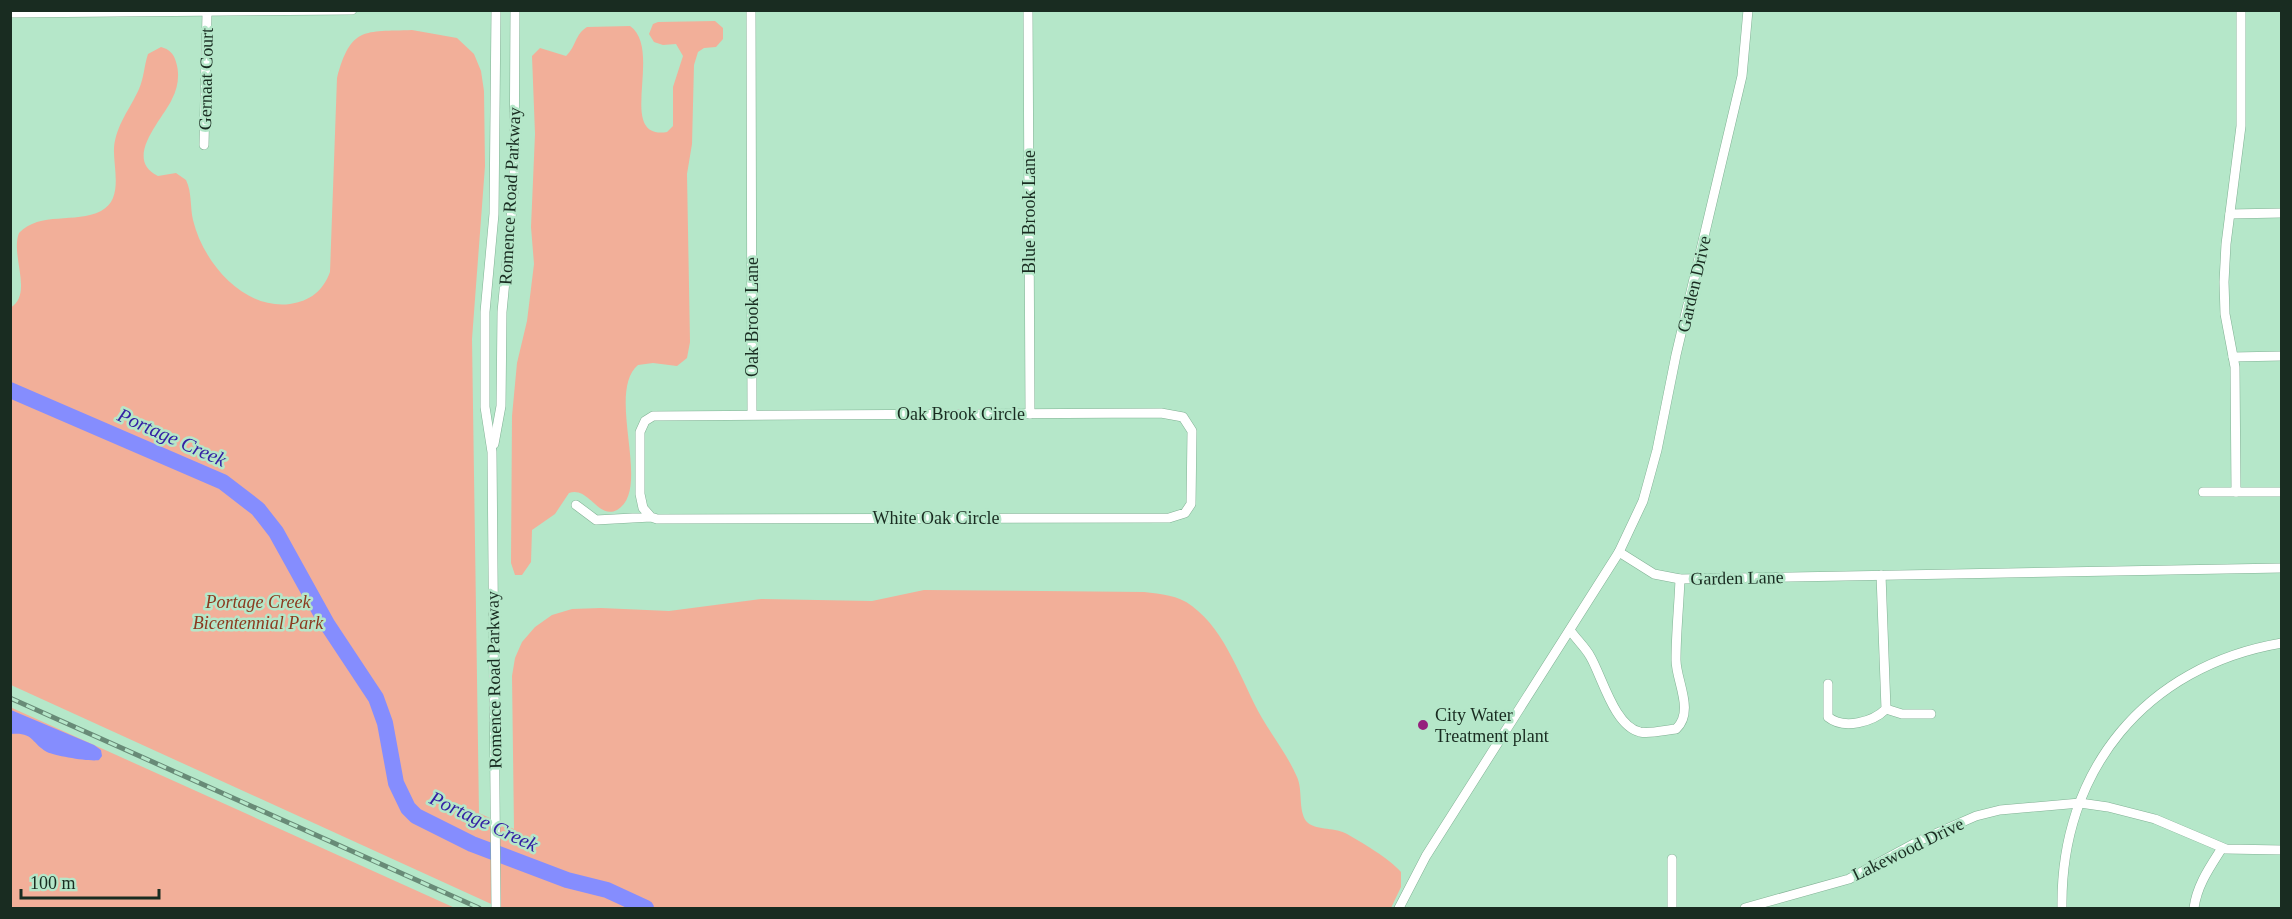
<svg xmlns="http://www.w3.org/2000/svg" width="2292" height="919" font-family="Georgia,serif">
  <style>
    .green { fill: #f2af99 }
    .water { fill: #858dfe }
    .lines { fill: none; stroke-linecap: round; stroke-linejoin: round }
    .river { stroke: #858dfe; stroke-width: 16 }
    .minor-casing { stroke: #81b194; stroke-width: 10 }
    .minor { stroke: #fff; stroke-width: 9 }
    .rail-casing { stroke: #688b77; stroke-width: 5 }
    .rail { stroke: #b5e7c9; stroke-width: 3; stroke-dasharray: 9; stroke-linecap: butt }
    .poi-dot { fill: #95207d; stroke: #b5e7c9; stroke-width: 2 }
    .labels { text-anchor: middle; stroke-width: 5; stroke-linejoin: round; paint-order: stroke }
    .street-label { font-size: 18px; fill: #192c21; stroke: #b5e7c9 }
    .park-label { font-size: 18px; font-style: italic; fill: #8b3a1f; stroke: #b5e7c9 }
    .poi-label { font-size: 18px; fill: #192c21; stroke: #b5e7c9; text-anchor: start }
    .water-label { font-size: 20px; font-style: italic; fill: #3421a4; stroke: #b5e7c9 }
  </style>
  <rect width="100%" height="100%" fill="#b5e7c9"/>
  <g class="green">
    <path d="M715,21L723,28V39L716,47L704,48L698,52L694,65L692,144L687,174L690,342L687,358L677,366L653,363L638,365C605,393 653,490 617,510C598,520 589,486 569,493L555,514L532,530L531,562L522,575H515L511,563L512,416L517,363L527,321L534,264L531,227L535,134L532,56L540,48L566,56C576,47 575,34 587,27L630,26C664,50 615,140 667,132L673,126V87L683,56L676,44L663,45L654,42L649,34L653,24L658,22Z"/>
    <path d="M412,30L457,38L474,54L481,71L484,91L485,166L472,339L479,813L514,829L512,676L515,658L522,642L535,627L552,615L572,609L601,608L669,611L761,599L872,601L924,590L1144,592C1161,594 1178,595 1192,606C1227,632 1241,681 1262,718C1273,737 1288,756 1297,777C1303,790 1298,809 1306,821C1315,831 1333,827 1345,833C1360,841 1390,859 1401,872V887L1391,908H500L11,685L10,308C34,294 10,256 19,233C40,211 75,224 101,211C124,199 113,168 114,148C116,125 130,109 139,89C144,78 144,66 148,54L161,47C169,49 174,54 176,62C180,74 178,88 172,99C164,118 122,159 158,176L176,173L186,180C192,192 190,207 193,220C203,262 243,310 290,304C310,301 323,291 330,272L337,78C351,26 364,32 412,30Z"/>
    <path d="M10,707L455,908H11Z"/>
  </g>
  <path class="water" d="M11,710L94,745L101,750L102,756L99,760C91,762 55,756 47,752C31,743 34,732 11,734Z"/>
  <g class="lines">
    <path class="river" d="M10,390L223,482L258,509L276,532L327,624L376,698L385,723L396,783L408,808L416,816L472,844L567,880L607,890L646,908"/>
    <defs>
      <g id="minor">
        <path d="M496,10L494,214L485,312V407L492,452L496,908"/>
        <path d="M751,10L752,414"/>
        <path d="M1028,10L1030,414"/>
        <path d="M10,13L352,10"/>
        <path d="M204,145L207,13"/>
        <path d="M2230,214L2282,213"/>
        <path d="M2233,357L2282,356"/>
        <path d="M494,444L501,406L502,312L514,186L515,10"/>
        <path d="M2203,492H2282"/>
        <path d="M2236,492L2235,367L2225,314L2224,282L2226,244L2241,126V10"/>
        <path d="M576,505L596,520L651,517L657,519L1169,518L1185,513L1191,504L1192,431L1183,417L1161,413L653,416L645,421L640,432V494L643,508L651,517"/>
        <path d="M1619,552L1654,574L1680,579L2282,568"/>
        <path d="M1570,630C1576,639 1585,647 1590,656C1602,676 1614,726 1640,732C1651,734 1665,730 1676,729C1695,711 1676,681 1676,660C1676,633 1679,606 1680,579"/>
        <path d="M1828,684V717C1844,730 1873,722 1886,709L1881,575"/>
        <path d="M1886,709L1902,714H1931"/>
        <path d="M1399,908L1426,856L1619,552L1643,501L1657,450L1676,355L1742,76L1748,10"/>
        <path d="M1672,908V859"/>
        <path d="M1745,908L1849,879L1921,840L1976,816L2000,810L2080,803L2108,807L2155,819L2226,849L2282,850"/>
        <path d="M2062,908C2060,771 2145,666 2282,643"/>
        <path d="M2194,908C2197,885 2210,867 2222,848"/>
      </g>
    </defs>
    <use href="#minor" class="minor-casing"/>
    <use href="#minor" class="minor"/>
    <defs>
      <path id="rail" d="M10,698L479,908"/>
    </defs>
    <use href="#rail" class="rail-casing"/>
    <use href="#rail" class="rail"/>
  </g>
  <circle class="poi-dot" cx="1423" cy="725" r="6"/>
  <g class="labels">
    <g class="street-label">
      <text transform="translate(206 79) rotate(-89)" y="6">Gernaat Court</text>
      <text transform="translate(510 196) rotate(-87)" y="6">Romence Road Parkway</text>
      <text transform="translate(1029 212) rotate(-90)" y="6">Blue Brook Lane</text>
      <text transform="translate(1694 284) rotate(-77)" y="6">Garden Drive</text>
      <text transform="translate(752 317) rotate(-90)" y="6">Oak Brook Lane</text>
      <text x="961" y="420">Oak Brook Circle</text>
      <text x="936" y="524">White Oak Circle</text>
      <text transform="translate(1737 578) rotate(-1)" y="6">Garden Lane</text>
      <text transform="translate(494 680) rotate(-91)" y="6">Romence Road Parkway</text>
      <text transform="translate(1908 849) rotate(-26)" y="6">Lakewood Drive</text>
    </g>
    <g class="park-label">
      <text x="258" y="608">Portage Creek<tspan x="258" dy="21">Bicentennial Park</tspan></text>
    </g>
    <g class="poi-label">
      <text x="1435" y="721">City Water<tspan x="1435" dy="21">Treatment plant</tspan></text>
    </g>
    <g class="water-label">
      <text transform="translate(172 437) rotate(24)" y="7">Portage Creek</text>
      <text transform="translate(484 821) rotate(25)" y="7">Portage Creek</text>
    </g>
  </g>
  <rect width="2292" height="919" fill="none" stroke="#192c21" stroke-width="24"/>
  <path d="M21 889v9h138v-9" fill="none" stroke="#192c21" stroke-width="3"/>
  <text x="30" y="889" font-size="18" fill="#192c21" stroke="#b5e7c9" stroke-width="4.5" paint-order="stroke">100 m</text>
</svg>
